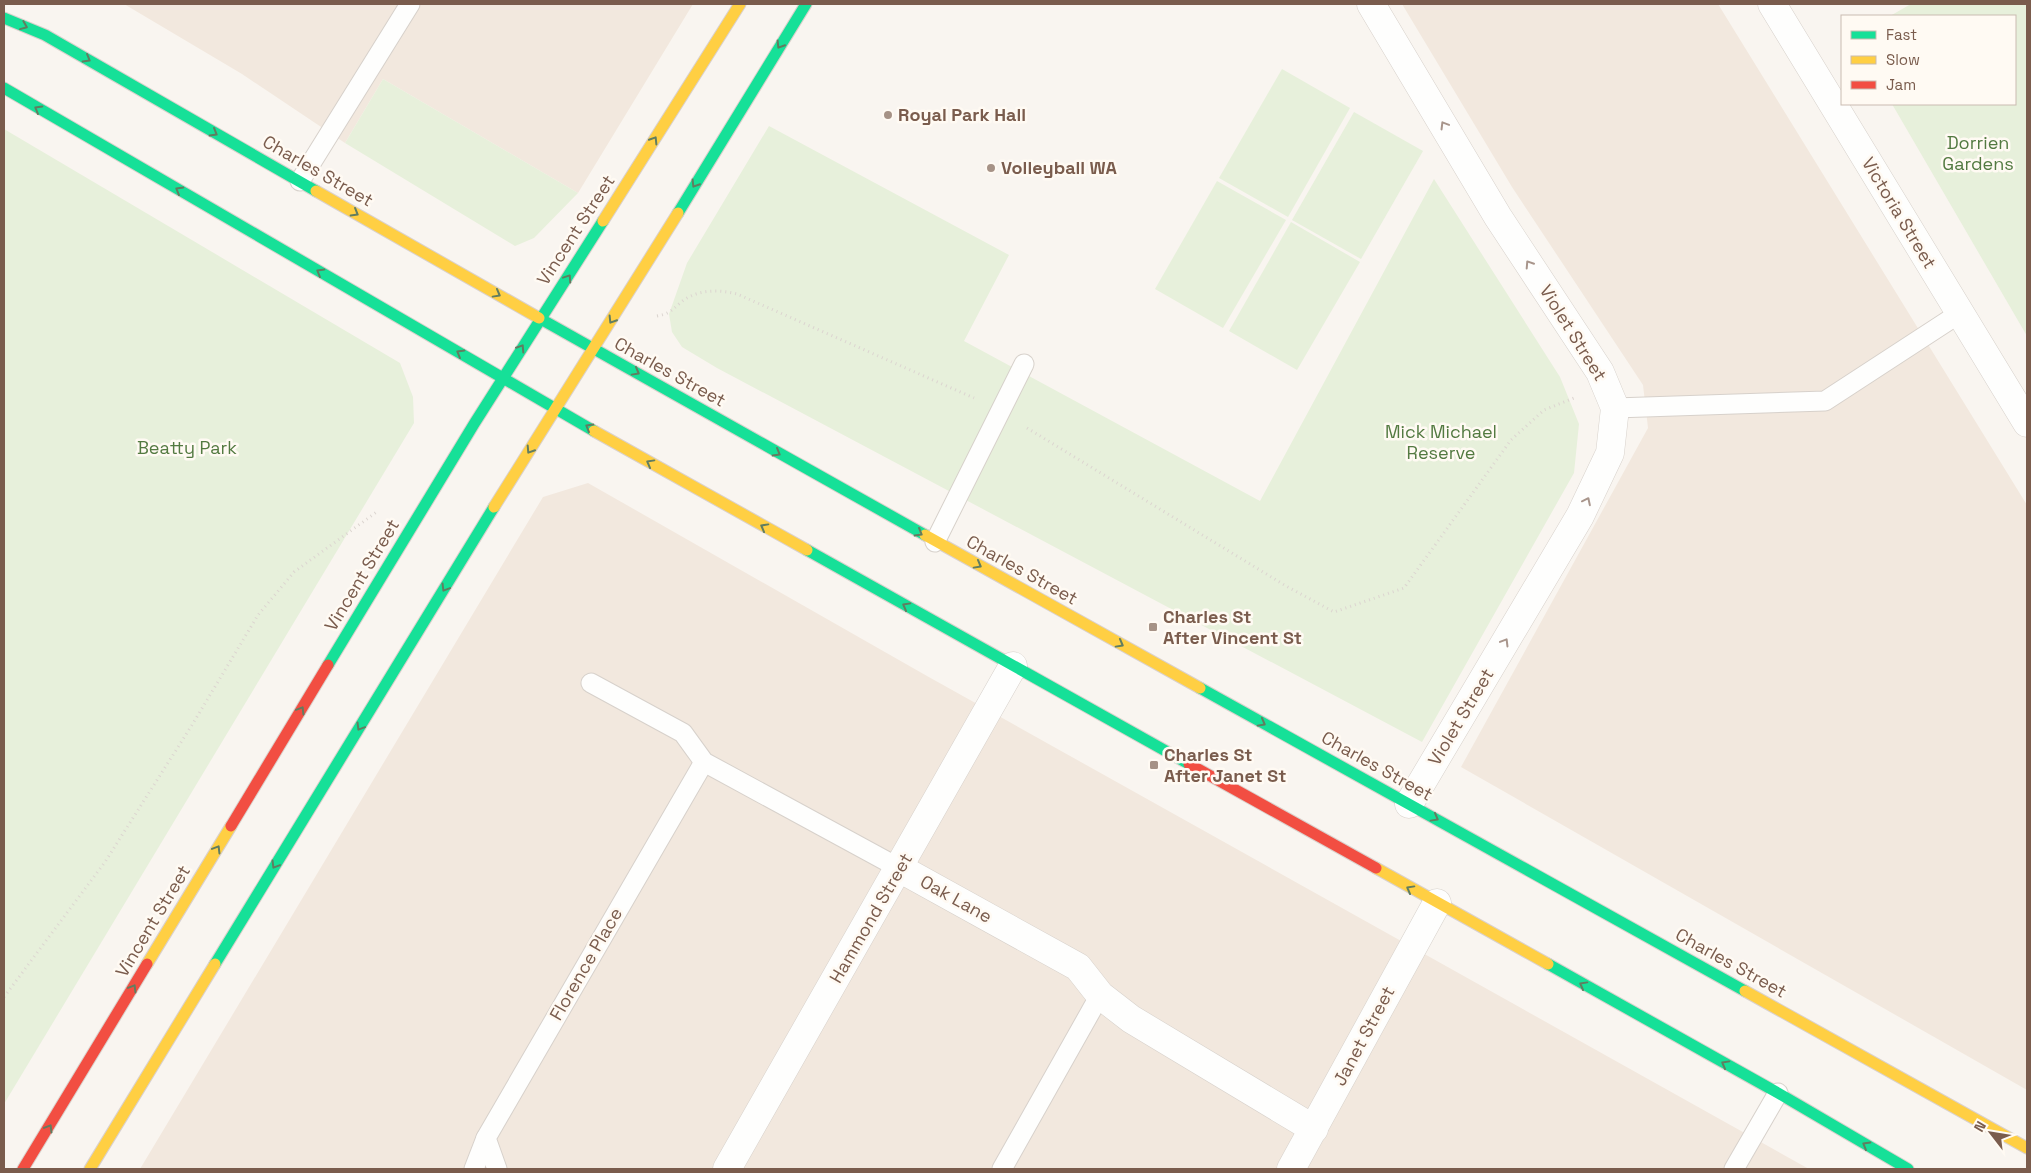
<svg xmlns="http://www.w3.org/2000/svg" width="2031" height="1173" font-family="'Space Grotesk',sans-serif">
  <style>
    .residential { fill: #f2e8de }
    .green { fill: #e7f0db }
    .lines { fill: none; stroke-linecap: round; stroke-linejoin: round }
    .lane-casing { stroke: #d7d1cb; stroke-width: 21 }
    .street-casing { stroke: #d7d1cb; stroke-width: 29 }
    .fast-casing { stroke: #dad1cc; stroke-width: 13 }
    .slow-casing { stroke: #dad1cc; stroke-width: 13 }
    .jam-casing { stroke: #dad1cc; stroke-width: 13 }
    .path { stroke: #dcd5d0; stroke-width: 3; stroke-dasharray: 1 4; stroke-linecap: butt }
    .lane { stroke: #fefefd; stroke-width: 19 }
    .street { stroke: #fefefd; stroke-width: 28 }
    .fast { stroke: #16e098; stroke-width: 11 }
    .slow { stroke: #ffcf43; stroke-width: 11 }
    .jam { stroke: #f24e42; stroke-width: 11 }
    .oneway { stroke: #617d60 }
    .oneway2 { stroke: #a8958b }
    .poi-dot { fill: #a69286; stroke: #fffaf3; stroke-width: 2 }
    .labels { text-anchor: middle; stroke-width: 5; stroke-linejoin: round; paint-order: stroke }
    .poi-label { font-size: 18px; font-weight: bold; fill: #7a5c4d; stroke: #fffaf3; text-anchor: start }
    .park-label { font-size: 18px; fill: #537a41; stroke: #fffaf3 }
    .street-label { font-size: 18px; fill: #7a5c4d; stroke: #fffaf3 }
  </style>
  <rect width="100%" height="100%" fill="#f9f5f0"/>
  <g class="residential">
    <path d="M124,4H693L578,193L383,79L345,143L242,74Z"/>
    <path d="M1402,4H1718L2027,505V1090L1461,767L1648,428L1643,385L1512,187Z"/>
    <path d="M588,483L927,676L1809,1169H140L543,497Z"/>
  </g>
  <g class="green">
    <path d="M1911,4H2027V336L1892,104H2015V16H1890Z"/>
    <path d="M1282,69L1350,108L1288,217L1219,178Z"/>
    <path d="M383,79L578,193L534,238L515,246L345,143Z"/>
    <path d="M1354,112L1423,151L1361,259L1292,220Z"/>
    <path d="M769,126L1009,255L964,341L1260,501L1434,179L1560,377L1579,424L1574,473L1422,742L717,368L682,347L672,332L669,314L687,263Z"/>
    <path d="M4,129L400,363L413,397L414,423L4,1104Z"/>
    <path d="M1217,181L1286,220L1223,328L1155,289Z"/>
    <path d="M1291,222L1360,262L1297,370L1229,331Z"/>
  </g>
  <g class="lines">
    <defs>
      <g id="lane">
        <path d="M300,181L410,4"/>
        <path d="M1615,408L1825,401L1960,313"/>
        <path d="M935,542L1024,364"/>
        <path d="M591,683L683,733L704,762L899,868"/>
        <path d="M474,1169L486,1138"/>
        <path d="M497,1169L486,1138L704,762"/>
        <path d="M1002,1169L1100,995"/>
        <path d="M1734,1169L1778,1093"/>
      </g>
      <g id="street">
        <path d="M1371,4L1498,217L1600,372L1615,408L1610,453L1580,516L1409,804"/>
        <path d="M1772,4L2027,423"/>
        <path d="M899,868L1078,967L1100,995L1131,1019L1314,1129"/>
        <path d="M727,1169L1013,666"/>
        <path d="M1291,1169L1437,903"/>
      </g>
      <g id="fast">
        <path d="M4,18L45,35L316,191"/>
        <path d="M4,88L594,431"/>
        <path d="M678,213L806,4"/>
        <path d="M539,318L925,535"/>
        <path d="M807,550L1189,764"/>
        <path d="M328,665L474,424L603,221"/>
        <path d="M1200,688L1745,991"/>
        <path d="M215,964L494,507"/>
        <path d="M1548,964L1778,1093L1908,1169"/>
      </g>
      <g id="slow">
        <path d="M316,191L539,318"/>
        <path d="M603,221L740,4"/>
        <path d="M594,431L807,550"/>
        <path d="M494,507L678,213"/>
        <path d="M925,535L1200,688"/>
        <path d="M1376,868L1548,964"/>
        <path d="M147,964L231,826"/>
        <path d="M1745,991L2027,1148"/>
        <path d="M90,1169L215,964"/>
      </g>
      <g id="jam">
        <path d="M1189,764L1376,868"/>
        <path d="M231,826L328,665"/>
        <path d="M23,1169L147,964"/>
      </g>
    </defs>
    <use href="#lane" class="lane-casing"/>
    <use href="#street" class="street-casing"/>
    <use href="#fast" class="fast-casing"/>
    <use href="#slow" class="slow-casing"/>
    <use href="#jam" class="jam-casing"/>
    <g class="path">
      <path d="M657,316C674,313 674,306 687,298C703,289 720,290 737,294L974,398"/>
      <path d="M1027,428L1286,586L1334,612L1404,588L1511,440L1544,410L1574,398"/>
      <path d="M4,997L105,862L192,725L258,615L294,572L378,511"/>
    </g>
    <use href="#lane" class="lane"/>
    <use href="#street" class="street"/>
    <use href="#fast" class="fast"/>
    <use href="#slow" class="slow"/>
    <use href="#jam" class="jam"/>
  </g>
  <defs><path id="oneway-chevron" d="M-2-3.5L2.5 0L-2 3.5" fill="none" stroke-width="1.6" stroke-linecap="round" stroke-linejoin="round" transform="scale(1.25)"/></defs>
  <g class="oneway">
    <use href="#oneway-chevron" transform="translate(24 26) rotate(22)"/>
    <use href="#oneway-chevron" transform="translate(780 45) rotate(122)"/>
    <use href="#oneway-chevron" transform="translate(87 59) rotate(30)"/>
    <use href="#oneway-chevron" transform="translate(38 109) rotate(-150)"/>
    <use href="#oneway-chevron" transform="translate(214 133) rotate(30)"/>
    <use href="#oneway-chevron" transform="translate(654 140) rotate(-58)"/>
    <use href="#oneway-chevron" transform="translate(695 184) rotate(122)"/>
    <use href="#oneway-chevron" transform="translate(179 190) rotate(-150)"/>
    <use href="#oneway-chevron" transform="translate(355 213) rotate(30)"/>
    <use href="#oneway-chevron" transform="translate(320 272) rotate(-150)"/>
    <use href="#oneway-chevron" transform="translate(568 278) rotate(-56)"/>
    <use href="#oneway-chevron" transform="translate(497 294) rotate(29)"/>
    <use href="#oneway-chevron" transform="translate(612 320) rotate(122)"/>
    <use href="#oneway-chevron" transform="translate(521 348) rotate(-57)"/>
    <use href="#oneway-chevron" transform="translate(460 353) rotate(-150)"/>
    <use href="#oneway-chevron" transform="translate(636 372) rotate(29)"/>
    <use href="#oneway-chevron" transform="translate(589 427) rotate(-150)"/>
    <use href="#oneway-chevron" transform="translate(530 450) rotate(123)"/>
    <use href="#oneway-chevron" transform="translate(777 453) rotate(30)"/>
    <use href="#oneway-chevron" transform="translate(650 463) rotate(-151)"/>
    <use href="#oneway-chevron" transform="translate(764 527) rotate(-151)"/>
    <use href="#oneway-chevron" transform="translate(919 533) rotate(30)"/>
    <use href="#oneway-chevron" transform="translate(978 565) rotate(29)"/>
    <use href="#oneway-chevron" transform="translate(445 588) rotate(121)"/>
    <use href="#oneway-chevron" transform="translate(906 606) rotate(-151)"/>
    <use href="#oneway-chevron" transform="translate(1120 644) rotate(29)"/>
    <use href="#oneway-chevron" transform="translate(301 710) rotate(-59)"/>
    <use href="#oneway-chevron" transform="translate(1262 723) rotate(29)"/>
    <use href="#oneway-chevron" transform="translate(360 727) rotate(121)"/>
    <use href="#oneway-chevron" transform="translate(1435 818) rotate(29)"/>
    <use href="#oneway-chevron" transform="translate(217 849) rotate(-59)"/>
    <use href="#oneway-chevron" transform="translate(275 865) rotate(121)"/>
    <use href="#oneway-chevron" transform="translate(1410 889) rotate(-151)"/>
    <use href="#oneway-chevron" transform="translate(1583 985) rotate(-151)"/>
    <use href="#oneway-chevron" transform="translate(133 988) rotate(-59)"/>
    <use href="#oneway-chevron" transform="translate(1725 1064) rotate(-151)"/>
    <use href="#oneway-chevron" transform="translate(49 1128) rotate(-59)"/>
    <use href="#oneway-chevron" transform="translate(1866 1145) rotate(-150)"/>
  </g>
  <g class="oneway2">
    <use href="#oneway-chevron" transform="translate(1444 125) rotate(-121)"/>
    <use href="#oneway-chevron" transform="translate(1529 264) rotate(-123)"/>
    <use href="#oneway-chevron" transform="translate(1587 501) rotate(-64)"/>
    <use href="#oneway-chevron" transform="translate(1505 642) rotate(-59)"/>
  </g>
  <g class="poi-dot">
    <circle cx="888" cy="115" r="5"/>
    <circle cx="991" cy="168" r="5"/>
    <rect x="1148" y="622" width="10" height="10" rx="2.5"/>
    <rect x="1149" y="760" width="10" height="10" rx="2.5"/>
  </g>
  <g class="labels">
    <g class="poi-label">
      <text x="898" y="121">Royal Park Hall</text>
      <text x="1001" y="174">Volleyball WA</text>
      <text x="1163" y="623">Charles St<tspan x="1163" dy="21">After Vincent St</tspan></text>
      <text x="1164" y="761">Charles St<tspan x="1164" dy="21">After Janet St</tspan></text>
    </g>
    <g class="park-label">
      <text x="1978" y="149">Dorrien<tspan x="1978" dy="21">Gardens</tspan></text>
      <text x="1441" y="438">Mick Michael<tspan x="1441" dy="21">Reserve</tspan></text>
      <text x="187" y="454">Beatty Park</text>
    </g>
    <g class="street-label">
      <text transform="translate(318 171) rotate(30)" y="6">Charles Street</text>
      <text transform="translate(1899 213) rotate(59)" y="6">Victoria Street</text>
      <text transform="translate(576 230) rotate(-57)" y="6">Vincent Street</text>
      <text transform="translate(1573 333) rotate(58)" y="6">Violet Street</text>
      <text transform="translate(670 372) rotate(29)" y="6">Charles Street</text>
      <text transform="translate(1022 570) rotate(29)" y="6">Charles Street</text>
      <text transform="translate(362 575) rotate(-59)" y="6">Vincent Street</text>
      <text transform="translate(1461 717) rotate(-59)" y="6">Violet Street</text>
      <text transform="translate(1377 766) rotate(29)" y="6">Charles Street</text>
      <text transform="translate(956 899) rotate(29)" y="6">Oak Lane</text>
      <text transform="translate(871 918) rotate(-60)" y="6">Hammond Street</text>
      <text transform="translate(153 921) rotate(-59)" y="6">Vincent Street</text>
      <text transform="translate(1731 963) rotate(29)" y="6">Charles Street</text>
      <text transform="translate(586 964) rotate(-60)" y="6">Florence Place</text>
      <text transform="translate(1364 1036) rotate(-62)" y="6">Janet Street</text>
    </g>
  </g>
  <rect width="2031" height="1173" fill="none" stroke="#7a5c4d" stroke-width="10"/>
  <rect x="1841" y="15" width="175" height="90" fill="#fffaf3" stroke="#cabbb1"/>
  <rect x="1851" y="31" width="25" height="8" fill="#16e098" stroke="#cabbb1"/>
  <text x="1886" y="40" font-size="15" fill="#7a5c4d">Fast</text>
  <rect x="1851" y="56" width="25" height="8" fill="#ffcf43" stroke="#cabbb1"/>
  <text x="1886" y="65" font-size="15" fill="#7a5c4d">Slow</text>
  <rect x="1851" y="81" width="25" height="8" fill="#f24e42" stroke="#cabbb1"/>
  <text x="1886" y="90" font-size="15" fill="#7a5c4d">Jam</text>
  <g transform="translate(1991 1133) rotate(301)" stroke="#fffaf3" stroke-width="4" paint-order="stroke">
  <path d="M0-4L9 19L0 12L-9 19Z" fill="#7a5c4d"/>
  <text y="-8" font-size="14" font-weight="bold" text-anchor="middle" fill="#7a5c4d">N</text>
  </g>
</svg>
